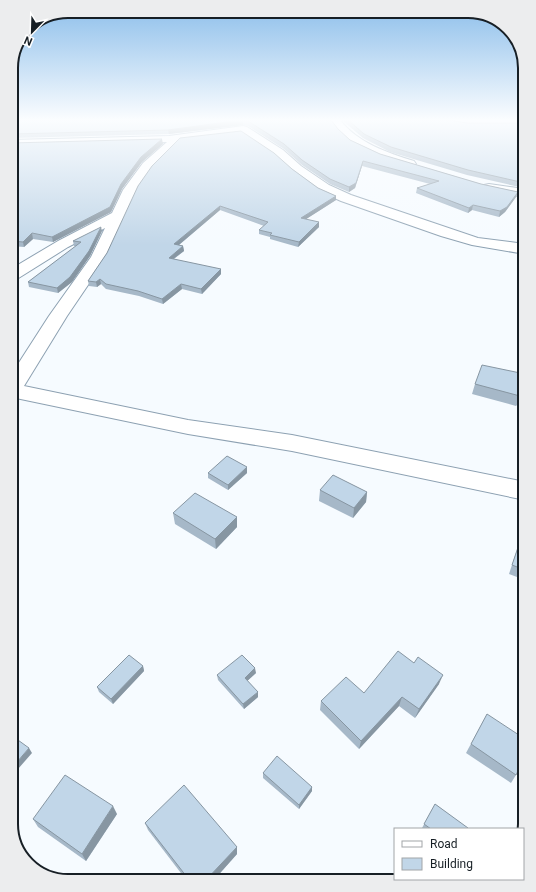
<svg xmlns="http://www.w3.org/2000/svg" width="536" height="892" font-family="Roboto,sans-serif">
  <style>
    .lines { fill: none; stroke-linecap: round; stroke-linejoin: round }
    .minor-casing { stroke: #8da1b2; stroke-width: 2 }
    .minor { fill: #fff; fill-rule: evenodd }
    .wall { fill: #a6b8c8 }
    .shaded-wall { fill: #8796a2 }
    .building { fill: #c1d6e8; stroke: #8796a2 }
    .rim { fill: none; stroke: #171f25; stroke-width: 2 }
  </style>
  <rect width="100%" height="100%" fill="#f6fbff"/>
  <g class="lines">
    <defs>
      <g id="minor">
        <path d="M329,120H340C358,143 388,153 414,161L416,164L414,167H406C377,157 347,146 329,120Z"/>
        <path d="M439,120H525V126C510,126 447,129 439,120Z"/>
        <path d="M243,126L247,127L283,150L301,166L329,185L351,195L478,238L525,244V254L472,245L441,236L341,201L319,191L293,172L275,156L241,133L180,141L173,149L151,169L137,190L107,257L67,316L24,386L188,420L292,435L525,482V500L292,451L188,434L11,397V375L49,316L91,257L105,228L68,247L17,279L11,281V269L58,241L112,213L123,190L143,163L167,142L11,146V140L169,136Z"/>
        <path d="M489,184L525,189V197L484,191L482,188L484,185Z"/>
      </g>
    </defs>
    <use href="#minor" class="minor-casing"/>
    <use href="#minor" class="minor"/>
  </g>
  <g class="wall">
    <path d="M11,120H331L338,129L350,140L380,154L481,184L518,192L516,197L505,212L499,217L472,210L468,213L416,193L417,188L430,184L362,166L355,188L349,192L330,184L302,165L284,149L248,126L243,125L169,134L11,138Z"/>
    <path d="M342,120H449L467,123H525V185L523,187L515,186L467,175L390,152L363,138Z"/>
    <path d="M11,143L163,144L142,162L122,189L111,212L53,242L33,239L24,247L11,246Z"/>
    <path d="M292,169L318,188L336,196V200L306,219L319,227L298,247L270,239V237L259,234V230L264,226L220,210L179,245L183,246L184,251L174,259L221,274L202,294L182,289L163,304L139,296L106,289L101,284L97,287L89,286L88,281L107,253Z"/>
    <path d="M102,231L90,256L72,282L58,293L29,287L28,282L76,246H74L73,241Z"/>
    <path d="M525,374V407L517,405L516,406L472,394L475,384Z"/>
    <path d="M247,467V473L228,490L208,478V473Z"/>
    <path d="M320,490L367,492L366,502L353,518L319,501Z"/>
    <path d="M173,513L237,517V527L216,549L175,524Z"/>
    <path d="M525,525V580L509,574Z"/>
    <path d="M525,642V655L520,651Z"/>
    <path d="M143,666L144,671L113,704L99,692L97,687Z"/>
    <path d="M256,673L247,681L258,692V697L244,709L218,680L217,675Z"/>
    <path d="M439,684L415,718L399,706L359,749L320,710L321,701L364,693Z"/>
    <path d="M487,714L516,775L511,783L466,753Z"/>
    <path d="M263,773L312,787V791L299,809L263,778Z"/>
    <path d="M435,804L468,829H424L422,828Z"/>
    <path d="M117,814L86,861L38,827L33,819Z"/>
    <path d="M145,823L237,854L213,881H187L148,830Z"/>
  </g>
  <g class="shaded-wall">
    <path d="M241,120H243V125L169,134L168,130Z"/>
    <path d="M162,139L163,144L142,162L122,189L111,212L53,242L52,237L121,184L141,157Z"/>
    <path d="M363,161L362,166L355,188L349,192V187Z"/>
    <path d="M518,192L516,197L505,212L499,217L500,211Z"/>
    <path d="M336,196V200L300,223L301,218Z"/>
    <path d="M473,205L472,210L468,213L469,208Z"/>
    <path d="M220,206V210L174,249V244Z"/>
    <path d="M319,222V227L298,247L299,242Z"/>
    <path d="M101,227L102,231L90,256L72,282L58,293L57,288Z"/>
    <path d="M32,233L33,239L24,247L23,242Z"/>
    <path d="M183,246L184,251L169,262V258Z"/>
    <path d="M221,269V274L202,294L201,289Z"/>
    <path d="M100,279L101,284L97,287L96,282Z"/>
    <path d="M181,284L182,289L163,304L162,299Z"/>
    <path d="M247,467V473L228,490V485Z"/>
    <path d="M367,492L366,502L353,518L354,508Z"/>
    <path d="M237,517V527L216,549L215,539Z"/>
    <path d="M143,666L144,671L113,704L111,699Z"/>
    <path d="M255,668L256,673L245,683V678Z"/>
    <path d="M443,675L439,684L415,718L419,709Z"/>
    <path d="M258,692V697L244,709L243,704Z"/>
    <path d="M402,697L399,706L359,749L361,741Z"/>
    <path d="M29,748L32,753L11,777V769Z"/>
    <path d="M312,787V791L299,809V805Z"/>
    <path d="M113,806L117,814L86,861L82,854Z"/>
    <path d="M237,847V854L213,881H205Z"/>
  </g>
  <g class="building">
    <path d="M11,120H241L168,130L11,134Z"/>
    <path d="M244,120H331L338,129L350,140L380,154L481,184L518,192L507,207L500,211L473,205L469,208L417,188L439,181L363,161L356,183L349,187L330,179L302,160L284,144L248,121Z"/>
    <path d="M348,120H449L467,123H525V182L516,181L468,170L391,147L364,134Z"/>
    <path d="M241,131L274,153L292,169L318,188L336,196L301,218L319,222L299,242L270,235L272,233L259,230L268,222L220,206L174,244L183,246L169,258L221,269L201,289L181,284L162,299L138,291L106,284L100,279L96,282L88,281L107,253L138,186L152,166L180,138Z"/>
    <path d="M162,139L141,157L121,184L110,207L52,237L32,233L23,242L11,241V143Z"/>
    <path d="M101,227L89,251L70,277L57,288L28,282L81,242L73,241Z"/>
    <path d="M482,365L525,374V396L520,394V396L475,384Z"/>
    <path d="M227,456L247,467L228,485L208,473Z"/>
    <path d="M333,475L367,492L354,508L320,490Z"/>
    <path d="M195,493L237,517L215,539L173,513Z"/>
    <path d="M525,527V570L512,565Z"/>
    <path d="M525,642V648L522,646Z"/>
    <path d="M398,651L414,663L418,657L443,675L419,709L402,697L361,741L321,701L346,677L364,693Z"/>
    <path d="M129,655L143,666L111,699L97,687Z"/>
    <path d="M242,655L255,668L245,678L258,692L243,704L217,675Z"/>
    <path d="M487,714L525,739V757L516,775L471,744Z"/>
    <path d="M11,735L29,748L11,769Z"/>
    <path d="M277,756L312,787L299,805L263,773Z"/>
    <path d="M65,775L113,806L82,854L33,819Z"/>
    <path d="M184,785L237,847L205,881H190L145,823Z"/>
    <path d="M435,804L468,828V829H431L424,824Z"/>
  </g>
  <linearGradient id="sky" x2="0" y2="1"><stop stop-color="#8abdea"/><stop offset="0.49" stop-color="#fbfdff"/><stop offset="1" stop-color="#fbfdff" stop-opacity="0"/></linearGradient>
  <rect width="536" height="245" fill="url(#sky)"/>
  <path d="M0 0H536V892H0ZM68 18H468A50 50 0 0 1 518 68V824A50 50 0 0 1 468 874H68A50 50 0 0 1 18 824V68A50 50 0 0 1 68 18Z" fill="#ecedee" fill-rule="evenodd"/>
  <path class="rim" d="M68 18H468A50 50 0 0 1 518 68V824A50 50 0 0 1 468 874H68A50 50 0 0 1 18 824V68A50 50 0 0 1 68 18Z"/>
  <rect x="394" y="828" width="130" height="52" fill="#ffffff" stroke="#a2a5a8"/>
  <rect x="402" y="841" width="20" height="6" fill="#ffffff" stroke="#a2a5a8"/>
  <text x="430" y="848" font-size="12" fill="#171f25">Road</text>
  <rect x="402" y="858" width="20" height="12" fill="#c1d6e8" stroke="#a2a5a8"/>
  <text x="430" y="868" font-size="12" fill="#171f25">Building</text>
  <g transform="translate(32 32) rotate(203)" stroke="#ffffff" stroke-width="3" paint-order="stroke">
  <path d="M0-3L7 15L0 10L-7 15Z" fill="#171f25"/>
  <text y="-6" font-size="11" font-weight="bold" text-anchor="middle" fill="#171f25">N</text>
  </g>
</svg>
